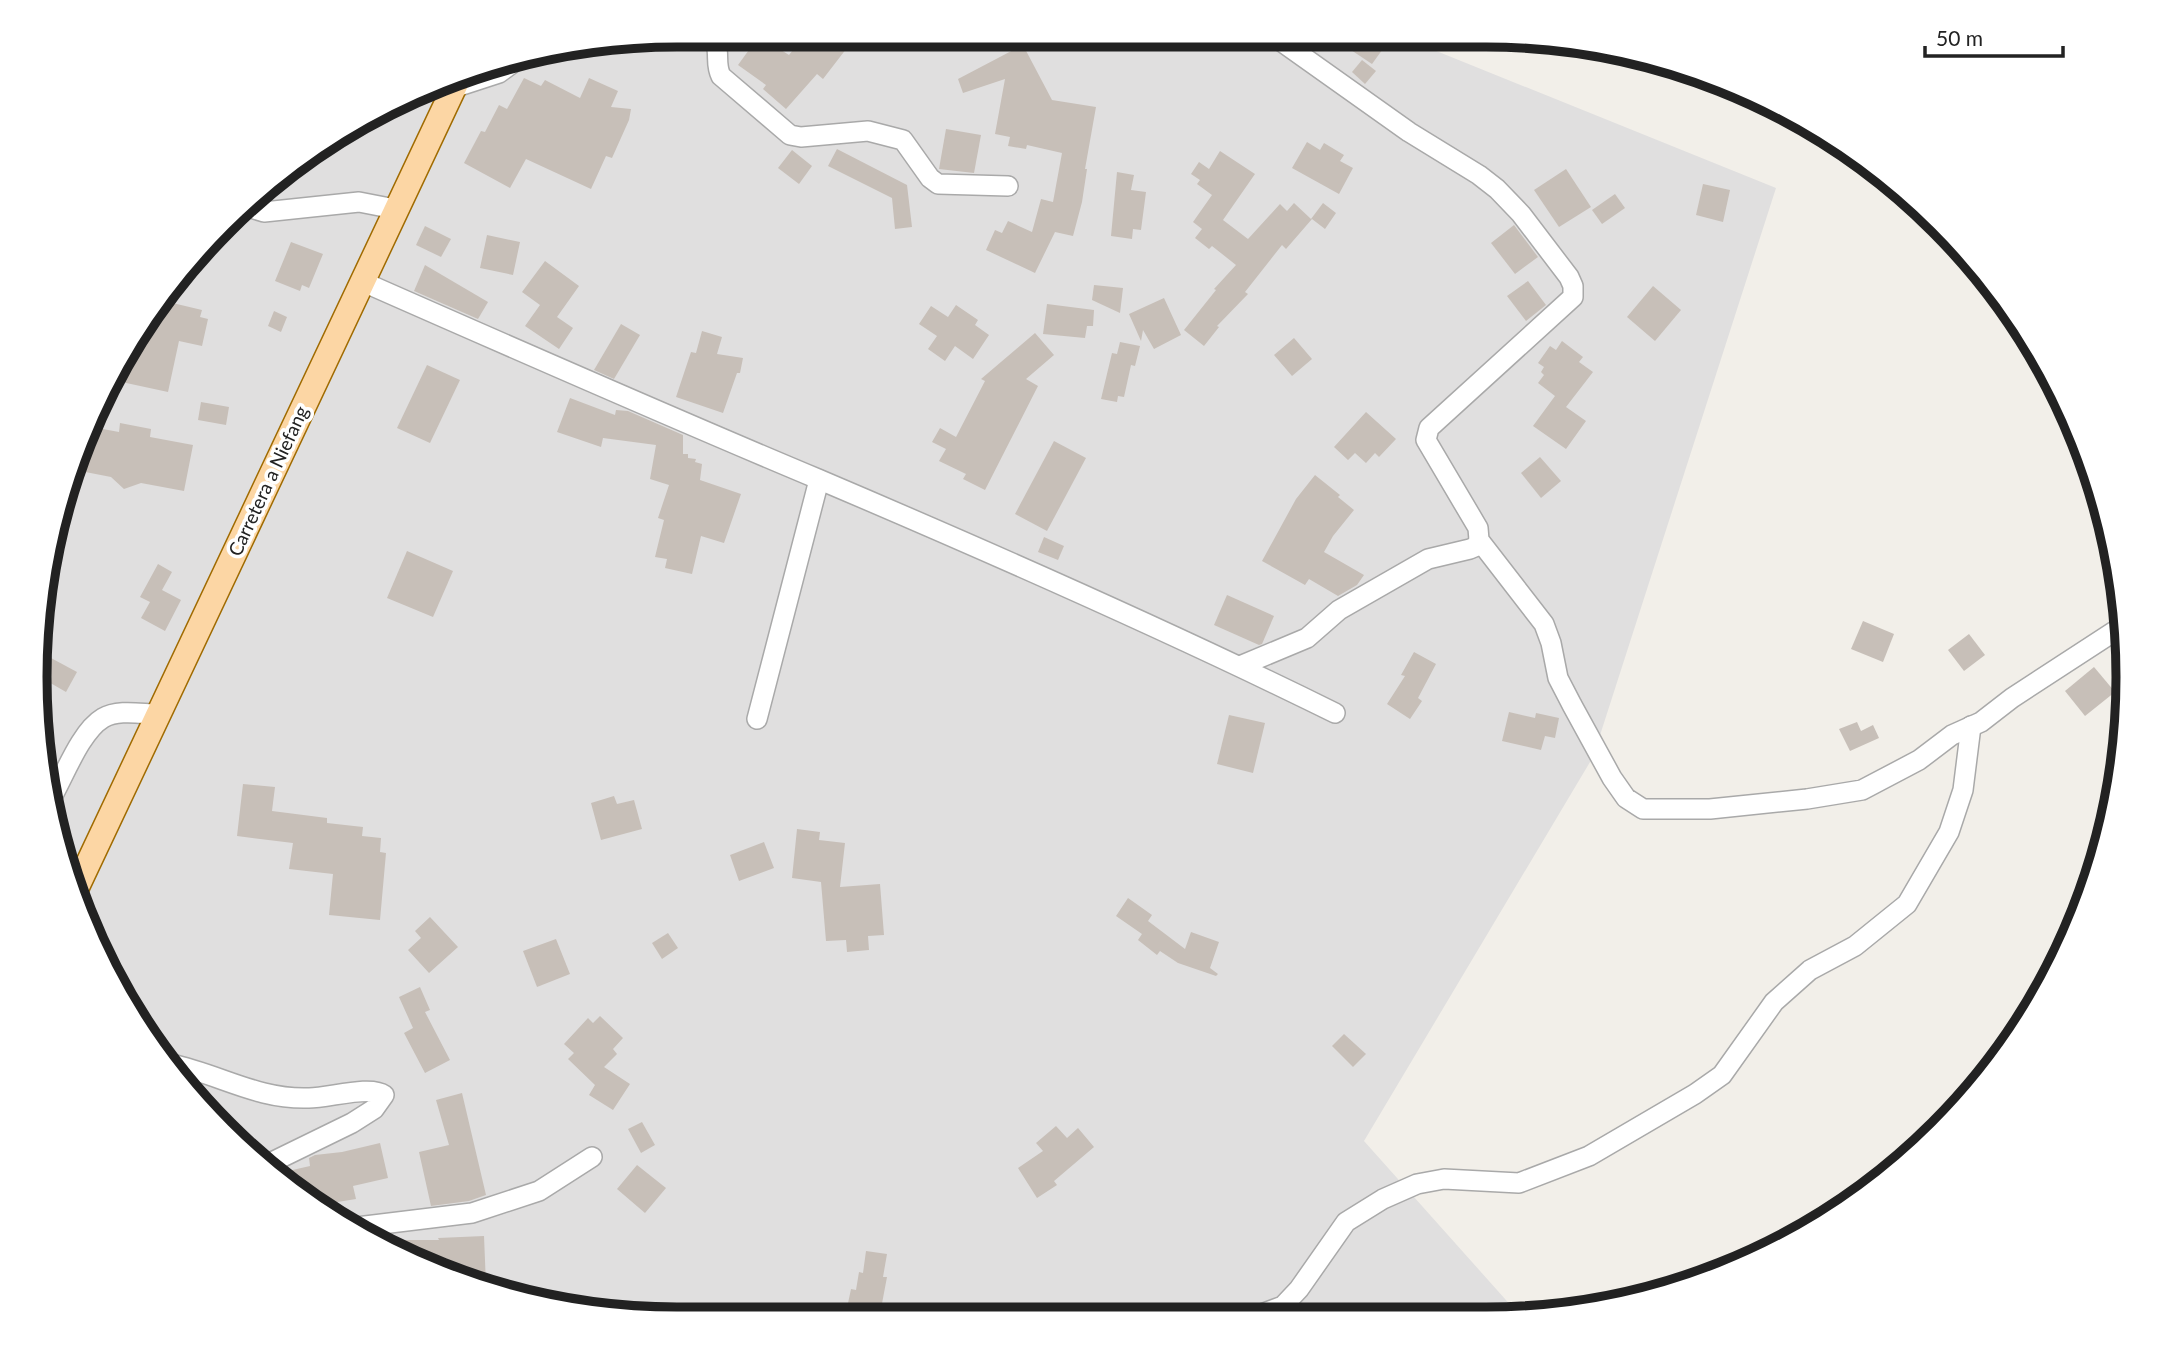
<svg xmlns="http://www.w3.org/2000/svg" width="2163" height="1354" font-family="Lato,sans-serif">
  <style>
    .residential { fill: #e0dfdf }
    .building { fill: #c7bfb8 }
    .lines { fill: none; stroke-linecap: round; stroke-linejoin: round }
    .minor-casing { stroke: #a9a9a9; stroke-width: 22 }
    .major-casing { stroke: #a06b00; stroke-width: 27 }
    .minor { stroke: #fff; stroke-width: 19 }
    .major { stroke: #fcd6a4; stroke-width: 24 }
    .labels { text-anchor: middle; stroke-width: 7; stroke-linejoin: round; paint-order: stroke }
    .street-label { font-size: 19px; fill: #222; stroke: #fff }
    .rim { fill: none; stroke: #222; stroke-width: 9 }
  </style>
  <rect width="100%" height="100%" fill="#f2efe9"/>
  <path class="residential" d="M677,35L1424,40V46L1776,188L1593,757L1364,1141L1522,1318L594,1314L432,1270L286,1186L143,1033L57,844L36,635L69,470L167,286L320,143L471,69Z"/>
  <g class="building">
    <path d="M759,36L789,55L804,36H840L850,44L823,79L817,74L786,109L763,89L766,85L738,65Z"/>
    <path d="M1358,39H1375L1385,46L1372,64L1351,50Z"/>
    <path d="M1023,45L1052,100L1096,107L1085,169H1087L1082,202L1073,236L1055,232L1035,273L986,250L995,230L1002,233L1008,221L1032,232L1041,199L1053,202L1062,153L1027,145L1026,149L1008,146L1010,137L995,134L1005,79L963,93L958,79Z"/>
    <path d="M1362,60L1376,71L1365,84L1352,72Z"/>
    <path d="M524,78L541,86L545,80L580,98L589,78L618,91L611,107L631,109L629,120L612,158L606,156L591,189L526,159L510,188L464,163L481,131L485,132L499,105L507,109Z"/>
    <path d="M946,129L981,135L974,173L939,169Z"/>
    <path d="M1307,142L1320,150L1324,143L1344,155L1340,161L1353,168L1339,194L1292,168Z"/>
    <path d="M837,149L907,185L912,227L895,229L892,198L828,166Z"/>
    <path d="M792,150L812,166L799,184L778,168Z"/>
    <path d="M1220,151L1255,174L1223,220L1248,239L1280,204L1287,211L1294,203L1311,219L1323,203L1336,213L1325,229L1312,219L1286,249L1282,245L1245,292L1248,294L1217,326L1219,327L1204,346L1184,330L1216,290L1214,289L1236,265L1212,246L1209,249L1195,238L1202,229L1193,222L1212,195L1197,184L1200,180L1191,174L1199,162L1209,169Z"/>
    <path d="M1566,169L1591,207L1559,227L1534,190Z"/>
    <path d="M1117,172L1134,175L1131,190L1146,192L1141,230L1133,229L1132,239L1111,236Z"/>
    <path d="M1703,184L1730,190L1723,222L1696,215Z"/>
    <path d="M1615,194L1625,208L1602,224L1592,210Z"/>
    <path d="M1514,225L1538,257L1515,274L1491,243Z"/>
    <path d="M425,226L451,239L441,257L416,245Z"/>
    <path d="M487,235L520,242L513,275L480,268Z"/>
    <path d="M291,242L323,254L309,288L302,285L300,291L275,281Z"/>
    <path d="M545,261L579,286L557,317L573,328L559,349L525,326L540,305L522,292Z"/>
    <path d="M425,265L488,302L478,319L414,291Z"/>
    <path d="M1528,281L1546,305L1526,321L1507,296Z"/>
    <path d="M1094,285L1123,288L1120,313L1092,300Z"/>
    <path d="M1653,286L1681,310L1655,341L1627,317Z"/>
    <path d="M1164,298L1181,335L1154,349L1143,330L1141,341L1129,314Z"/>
    <path d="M160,300L202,310L200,317L208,319L202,346L179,341L168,392L117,381Z"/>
    <path d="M1047,304L1094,310L1093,326H1087L1085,338L1043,334Z"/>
    <path d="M956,305L978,320L975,325L989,335L973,359L955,346L945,361L928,349L937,336L919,324L931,306L948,317Z"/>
    <path d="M274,311L287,317L281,332L268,326Z"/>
    <path d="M621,324L640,335L614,379L594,370Z"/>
    <path d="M702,331L722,337L717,354L743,358L740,373H737L723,413L676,397L691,352L696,353Z"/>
    <path d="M1035,333L1054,355L1026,379L1038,386L985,490L963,479L966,474L939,461L946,449L932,442L940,428L956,437L985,381L981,379Z"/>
    <path d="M1294,338L1312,359L1292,376L1274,355Z"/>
    <path d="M1562,341L1583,357L1579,362L1593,372L1566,407L1586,421L1566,449L1533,426L1555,396L1538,383L1544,375L1541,372L1544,367L1538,363L1550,346L1556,350Z"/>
    <path d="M1120,342L1140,346L1135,366L1131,365L1124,397L1118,396L1117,402L1101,399L1112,353L1117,354Z"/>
    <path d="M427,365L460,380L430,443L397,428Z"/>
    <path d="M570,398L615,415L616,410L628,411L683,435V454H688V458L696,459L695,462L702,464L700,480L741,494L724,543L701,536L692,574L665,568L667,559L655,557L664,520L658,518L669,485L650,479L656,445L603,438L601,447L557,432Z"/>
    <path d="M201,402L229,407L226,425L198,420Z"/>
    <path d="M1366,412L1396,439L1379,457L1375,453L1366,463L1355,453L1348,460L1334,447Z"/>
    <path d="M120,423L151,429L150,437L193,445L184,491L141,483L124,489L111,477L70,469L92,427L119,432Z"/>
    <path d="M1054,441L1086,458L1047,531L1015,514Z"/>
    <path d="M1540,457L1561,481L1541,498L1521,473Z"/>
    <path d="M1315,475L1340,495L1338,497L1354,510L1333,536L1324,552L1364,575L1357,585L1338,596L1309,579L1305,585L1262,561L1296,499Z"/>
    <path d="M1044,537L1064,546L1058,560L1038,552Z"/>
    <path d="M407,551L453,571L433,617L387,598Z"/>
    <path d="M158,564L172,572L162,590L181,600L165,631L141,618L150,602L140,597Z"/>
    <path d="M1227,595L1274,616L1262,644L1259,645L1214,625Z"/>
    <path d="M1863,621L1894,634L1883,662L1851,649Z"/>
    <path d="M1969,634L1985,655L1964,671L1948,650Z"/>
    <path d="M38,651L77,672L66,692L40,677Z"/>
    <path d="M1414,652L1436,664L1418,698L1422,701L1410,719L1387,704L1405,676L1401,675Z"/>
    <path d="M2094,667L2115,692L2085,716L2065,691Z"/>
    <path d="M1509,712L1535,718L1536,713L1559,718L1555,738L1545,736L1541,750L1502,741Z"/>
    <path d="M1229,715L1265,723L1253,773L1217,764Z"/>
    <path d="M1857,722L1861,731L1873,725L1879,738L1850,751L1839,729Z"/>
    <path d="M243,784L275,787L272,811L327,818V823L363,827L362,836L381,838L380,852L386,853L380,920L329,915L333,874L289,869L293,843L237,836Z"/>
    <path d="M614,796L617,804L634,800L642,829L601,840L591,803Z"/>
    <path d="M797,829L820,832L819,840L845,843L840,887L880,884L884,935L868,936L869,950L847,952L846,940L826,941L821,882L792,878Z"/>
    <path d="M764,842L774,868L739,881L730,855Z"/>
    <path d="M1128,898L1152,915L1148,921L1185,949L1191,932L1219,942L1210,968L1218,974L1216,976L1178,963L1160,951L1157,955L1138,940L1142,934L1116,916Z"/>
    <path d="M430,917L458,947L429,973L408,950L421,938L415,931Z"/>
    <path d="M668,933L678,948L662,959L652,943Z"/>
    <path d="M556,939L570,974L537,987L523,951Z"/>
    <path d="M420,987L430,1010L425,1012L450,1060L425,1073L404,1033L413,1028L399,997Z"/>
    <path d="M600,1016L623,1038L613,1049L617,1054L604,1067L630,1084L613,1110L589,1095L595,1085L568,1059L574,1053L564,1044L588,1018L593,1023Z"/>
    <path d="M1344,1034L1366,1054L1353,1067L1332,1046Z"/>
    <path d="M462,1093L486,1195L469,1201L431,1206L419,1152L449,1145L436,1100Z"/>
    <path d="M642,1122L655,1145L641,1153L628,1129Z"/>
    <path d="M1056,1126L1067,1138L1078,1128L1094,1147L1054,1181L1057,1185L1037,1198L1018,1168L1043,1151L1036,1143Z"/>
    <path d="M380,1143L388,1178L353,1186L356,1199L319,1205L286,1186L275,1174L310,1166L309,1158L315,1155L342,1152Z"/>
    <path d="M637,1165L666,1188L645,1213L617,1189Z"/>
    <path d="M484,1236L486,1285L432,1270L380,1240H439L438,1238Z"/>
    <path d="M866,1251L887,1254L883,1277H887L880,1314L847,1308L851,1289L856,1290L859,1272L863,1273Z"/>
  </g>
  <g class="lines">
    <defs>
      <g id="minor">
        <path d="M708,35C724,46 713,61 721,76L790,135L801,137L868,131L903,140L930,178L938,184L1008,186"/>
        <path d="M1278,39L1409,132L1479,175L1497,189L1521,214L1569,277L1573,286V297L1429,428L1426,440L1478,528L1479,540L1544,624L1551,643L1558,678L1572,705L1612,778L1626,798L1643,809H1710L1807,799L1862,790L1919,760L1952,735L1981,722L2012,698L2124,625"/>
        <path d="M453,88L499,73L514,62"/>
        <path d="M251,208L264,212L359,202L395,209"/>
        <path d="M361,281C513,348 665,415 818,479C992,553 1165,629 1335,713"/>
        <path d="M1240,666L1307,638L1339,610L1428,559L1470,549L1477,546L1479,540"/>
        <path d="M757,719L819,480"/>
        <path d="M52,797C65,774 81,731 103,718C118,709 142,714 158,714"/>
        <path d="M171,1064C219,1074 258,1100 309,1098C329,1098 370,1085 384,1095L374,1109L352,1123L266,1165"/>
        <path d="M357,1227L472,1213L539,1191L592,1157"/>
        <path d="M1256,1316L1283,1306L1299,1289L1346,1222L1383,1199L1417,1184L1444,1179L1519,1183L1589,1156L1695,1094L1722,1075L1774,1002L1810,970L1855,946L1907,904L1949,832L1963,790L1971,726"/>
      </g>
      <path id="major" d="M77,887L460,75"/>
    </defs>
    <use href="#minor" class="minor-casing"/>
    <use href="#major" class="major-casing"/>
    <use href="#minor" class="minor"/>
    <use href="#major" class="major"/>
  </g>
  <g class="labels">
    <g class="street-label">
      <text transform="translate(268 481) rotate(-65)" y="7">Carretera a Niefang</text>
    </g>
  </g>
  <path d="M0 0H2163V1354H0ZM677 47H1486A630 630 0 0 1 2116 677V677A630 630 0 0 1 1486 1307H677A630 630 0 0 1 47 677V677A630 630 0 0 1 677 47Z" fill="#fff" fill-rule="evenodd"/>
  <path class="rim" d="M677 47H1486A630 630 0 0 1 2116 677V677A630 630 0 0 1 1486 1307H677A630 630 0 0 1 47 677V677A630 630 0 0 1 677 47Z"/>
  <path d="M1925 46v10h138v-10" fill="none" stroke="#222222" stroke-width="3.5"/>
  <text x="1936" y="46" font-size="21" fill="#222222" stroke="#ffffff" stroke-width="5" paint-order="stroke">50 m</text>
</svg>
